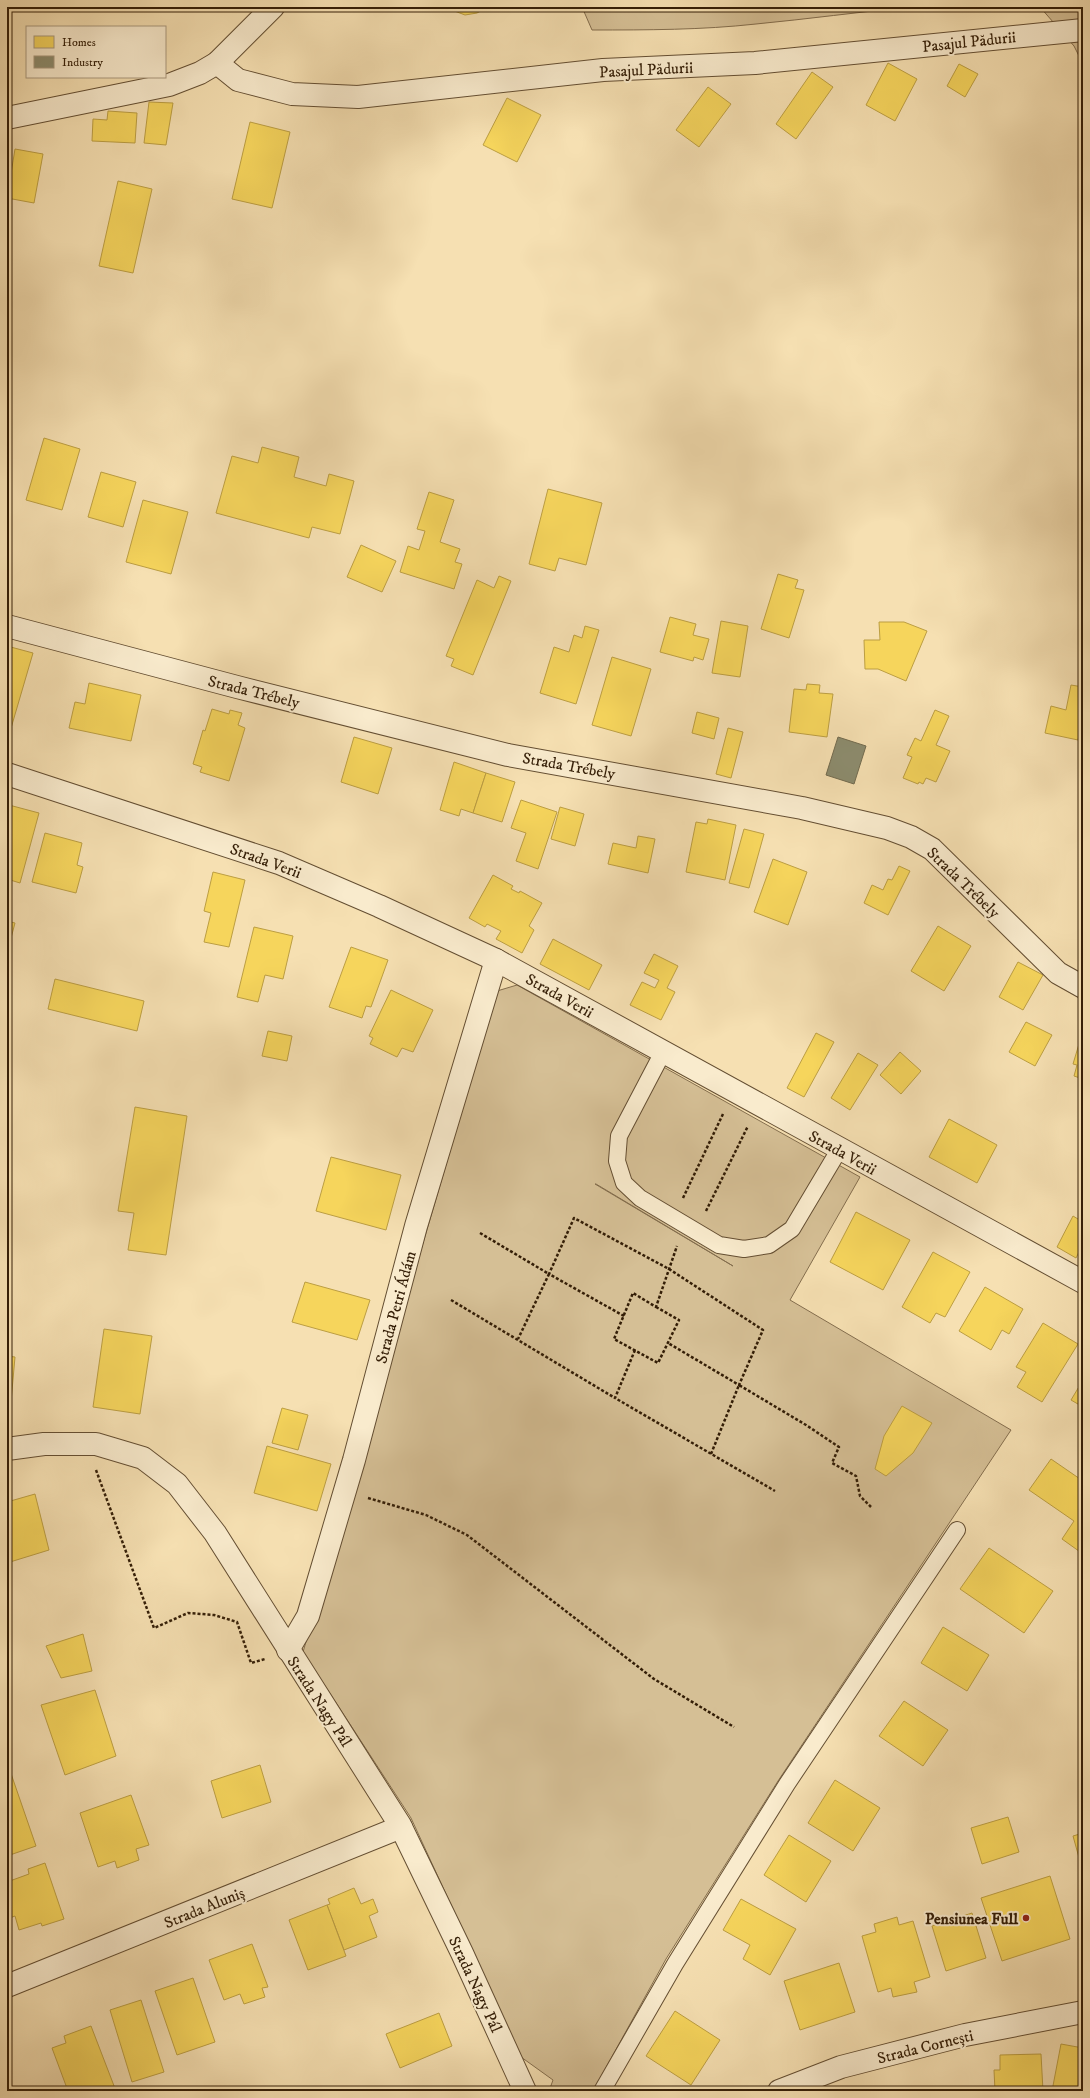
<svg xmlns="http://www.w3.org/2000/svg" width="1090" height="2098" font-family="'IM FELL DW Pica',serif">
  <style>
    .green { fill: #d5bf95; stroke: #846e4e; fill-rule: evenodd }
    .homes { fill: #f6d55c; stroke: #bc9e42 }
    .industry { fill: #8c8c6e; stroke: #726b4f }
    .lines { fill: none; stroke-linecap: round; stroke-linejoin: round }
    .lane-casing { stroke: #644e32; stroke-width: 18 }
    .street-casing { stroke: #644e32; stroke-width: 24 }
    .path { stroke: #341e07; stroke-width: 2.5; stroke-dasharray: 3 2; stroke-linecap: butt }
    .lane { stroke: #f9ebcd; stroke-width: 16 }
    .street { stroke: #f9ebcd; stroke-width: 22 }
    .poi-dot { fill: #8f2418; stroke: #f9ebcd; stroke-width: 1.5 }
    .labels { text-anchor: middle; stroke-width: 4; stroke-linejoin: round; paint-order: stroke }
    .street-label { font-size: 16px; fill: #341e07; stroke: #f9ebcd }
    .poi-label { font-size: 16px; font-weight: bold; fill: #341e07; stroke: #f9ebcd; text-anchor: end }
  </style>
  <rect width="100%" height="100%" fill="#f6e0b2"/>
  <filter id="stains"><feTurbulence type="fractalNoise" baseFrequency=".005" numOctaves="4"/><feColorMatrix values="0 0 0 0 .2 0 0 0 0 .09 0 0 0 0 .02 0 0 0 .5 -.17"/></filter>
  <radialGradient id="worn" r=".72"><stop offset=".6" stop-color="#630" stop-opacity="0"/><stop offset="1" stop-color="#630" stop-opacity=".3"/></radialGradient>
  <g class="green">
    <path d="M582,7H910C859,12 808,19 756,24C702,30 647,30 592,30Z"/>
    <path d="M1040,7H1083V64L1074,46Z"/>
    <path d="M517,985L860,1177L790,1300L1011,1430L778,1781L666,1959L593,2091H549L553,2080L521,2057L411,1818L303,1652L497,991ZM595,1184H596L733,1266Z"/>
  </g>
  <g class="homes">
    <path d="M444,7H488L477,13L465,15Z"/>
    <path d="M888,63L917,79L895,121L866,105Z"/>
    <path d="M959,64L978,74L965,97L947,86Z"/>
    <path d="M812,72L833,87L796,139L776,124Z"/>
    <path d="M708,87L731,104L699,147L676,130Z"/>
    <path d="M507,98L541,115L517,162L483,145Z"/>
    <path d="M149,102L173,103L166,145L144,143Z"/>
    <path d="M108,111L137,113L135,143L92,141L93,119L107,120Z"/>
    <path d="M250,122L290,132L272,208L232,199Z"/>
    <path d="M15,149L43,154L34,203L7,198Z"/>
    <path d="M118,181L152,189L133,273L99,266Z"/>
    <path d="M44,438L80,449L62,510L26,500Z"/>
    <path d="M262,447L299,457L294,477L326,486L329,474L354,481L340,534L312,527L309,538L216,513L232,456L258,463Z"/>
    <path d="M101,472L136,482L123,527L88,517Z"/>
    <path d="M548,489L602,503L586,565L559,558L555,571L529,564Z"/>
    <path d="M429,492L454,500L440,542L460,549L455,562L462,564L454,589L400,572L408,546L419,550L425,531L417,529Z"/>
    <path d="M143,500L188,512L171,574L126,562Z"/>
    <path d="M361,545L396,561L382,592L347,577Z"/>
    <path d="M778,574L798,580L795,588L804,590L789,638L761,629Z"/>
    <path d="M499,576L511,581L473,675L451,666L454,659L446,656L477,580L494,588Z"/>
    <path d="M670,617L696,624L693,635L709,639L703,660L694,657L693,661L660,652Z"/>
    <path d="M721,621L748,626L740,677L712,673Z"/>
    <path d="M879,622H904L927,631L906,681L878,669H865L864,640H880Z"/>
    <path d="M585,626L599,630L576,704L540,693L554,647L569,652L574,635L582,638Z"/>
    <path d="M7,646L33,653L9,735L7,734Z"/>
    <path d="M612,657L651,669L631,736L592,725Z"/>
    <path d="M89,683L141,695L131,741L69,728L75,702L85,704Z"/>
    <path d="M807,684L820,685L819,693L833,694L827,737L789,732L794,689L806,690Z"/>
    <path d="M1071,685L1083,687V715L1078,740L1045,733L1051,706L1066,710Z"/>
    <path d="M212,709L229,714L230,710L242,713L238,725L245,728L229,781L200,772L202,767L193,764L203,730L205,731Z"/>
    <path d="M935,710L949,716L936,745L950,751L936,782L926,778L923,784L919,782L918,784L903,778L912,757L907,755L915,738L921,741Z"/>
    <path d="M697,712L719,718L714,739L692,733Z"/>
    <path d="M728,728L743,732L731,778L716,774Z"/>
    <path d="M354,737L392,748L378,794L341,782Z"/>
    <path d="M454,762L486,773L473,813L461,809L459,816L440,810Z"/>
    <path d="M486,773L515,782L502,822L473,813Z"/>
    <path d="M521,800L557,812L538,869L516,861L526,833L511,828Z"/>
    <path d="M9,805L39,813L20,883L7,879V813Z"/>
    <path d="M560,807L584,814L575,846L551,839Z"/>
    <path d="M708,819L736,825L725,880L686,872L696,822L707,824Z"/>
    <path d="M744,829L764,834L749,888L729,883Z"/>
    <path d="M45,833L82,843L77,865L83,867L76,893L32,882Z"/>
    <path d="M638,836L655,839L648,873L608,864L613,843L636,848Z"/>
    <path d="M773,859L807,872L788,925L754,912Z"/>
    <path d="M899,866L910,871L888,915L864,903L872,885L883,890L888,879L892,880Z"/>
    <path d="M213,872L245,880L229,947L204,942L211,913L204,911Z"/>
    <path d="M493,875L513,886L511,889L519,893L520,891L542,903L529,926L534,930L522,953L496,939L501,931L487,924L485,927L469,918Z"/>
    <path d="M7,921L15,923L7,953Z"/>
    <path d="M938,926L971,946L944,991L911,971Z"/>
    <path d="M254,927L293,936L283,979L265,975L258,1002L237,997Z"/>
    <path d="M553,939L602,965L589,990L540,964Z"/>
    <path d="M351,947L388,960L371,1007L366,1006L362,1018L329,1007Z"/>
    <path d="M654,954L678,966L667,988L675,992L661,1020L630,1005L642,982L655,988L659,980L644,973Z"/>
    <path d="M1018,962L1043,975L1023,1010L999,997Z"/>
    <path d="M55,979L144,1001L137,1031L48,1009Z"/>
    <path d="M391,990L433,1010L413,1052L402,1048L397,1057L370,1044L373,1038L369,1036Z"/>
    <path d="M1026,1022L1052,1035L1035,1066L1009,1052Z"/>
    <path d="M268,1031L292,1036L287,1061L262,1056Z"/>
    <path d="M816,1033L834,1042L804,1097L787,1088Z"/>
    <path d="M1082,1034H1083V1079L1074,1076L1077,1065L1073,1064Z"/>
    <path d="M900,1052L921,1071L901,1094L880,1075Z"/>
    <path d="M858,1053L878,1065L850,1110L831,1098Z"/>
    <path d="M135,1107L187,1116L166,1255L128,1250L134,1213L118,1211Z"/>
    <path d="M949,1119L997,1145L977,1183L929,1157Z"/>
    <path d="M331,1157L401,1175L386,1230L316,1211Z"/>
    <path d="M856,1212L910,1240L883,1290L830,1262Z"/>
    <path d="M1073,1216L1083,1222V1244L1076,1258L1057,1247Z"/>
    <path d="M933,1252L970,1272L945,1317L936,1313L930,1323L902,1307Z"/>
    <path d="M305,1282L370,1300L357,1340L292,1322Z"/>
    <path d="M985,1287L1023,1309L1009,1334L1002,1330L991,1350L959,1331Z"/>
    <path d="M1043,1323L1078,1344L1042,1402L1017,1387L1026,1372L1016,1367Z"/>
    <path d="M104,1329L152,1336L140,1414L93,1407Z"/>
    <path d="M7,1356L15,1357L10,1413H7Z"/>
    <path d="M1083,1380V1407L1071,1400Z"/>
    <path d="M902,1406L932,1423L913,1453L886,1476L875,1469L884,1436Z"/>
    <path d="M282,1408L308,1415L298,1450L272,1443Z"/>
    <path d="M267,1446L331,1464L317,1511L254,1493Z"/>
    <path d="M1051,1459L1083,1481V1554L1062,1539L1074,1521L1029,1490Z"/>
    <path d="M35,1494L49,1550L10,1562L7,1545V1502Z"/>
    <path d="M989,1548L1053,1591L1024,1633L960,1589Z"/>
    <path d="M943,1627L989,1655L967,1691L921,1663Z"/>
    <path d="M83,1634L92,1671L61,1678L46,1646Z"/>
    <path d="M95,1690L116,1756L65,1775L41,1705Z"/>
    <path d="M904,1701L948,1730L923,1766L879,1736Z"/>
    <path d="M7,1762L36,1846L7,1856Z"/>
    <path d="M260,1765L271,1802L222,1818L211,1781Z"/>
    <path d="M835,1780L880,1808L853,1851L808,1823Z"/>
    <path d="M131,1795L149,1845L136,1849L139,1860L117,1868L115,1861L98,1867L80,1813Z"/>
    <path d="M1008,1817L1019,1852L982,1864L971,1828Z"/>
    <path d="M1083,1833V1872L1073,1836Z"/>
    <path d="M789,1835L831,1861L806,1902L764,1875Z"/>
    <path d="M45,1863L64,1919L42,1926L41,1923L19,1930L15,1916L7,1919V1882L29,1874L28,1869Z"/>
    <path d="M1050,1876L1070,1939L1002,1961L981,1898Z"/>
    <path d="M354,1888L361,1904L373,1899L378,1912L369,1916L377,1937L344,1950L327,1905L330,1904L328,1899Z"/>
    <path d="M741,1899L796,1929L770,1975L743,1959L750,1945L723,1930Z"/>
    <path d="M327,1905L346,1956L308,1970L289,1920Z"/>
    <path d="M972,1913L986,1958L946,1971L932,1926Z"/>
    <path d="M897,1917L899,1925L913,1921L930,1977L914,1982L917,1992L893,1997L891,1988L878,1992L862,1936L876,1932L874,1924Z"/>
    <path d="M252,1944L268,1987L262,1988L265,1997L244,2004L240,1994L224,2000L209,1960Z"/>
    <path d="M839,1963L855,2012L800,2030L784,1981Z"/>
    <path d="M193,1978L215,2042L177,2055L155,1991Z"/>
    <path d="M141,2000L164,2072L132,2082L110,2010Z"/>
    <path d="M675,2011L720,2040L691,2085L646,2056Z"/>
    <path d="M439,2013L452,2046L400,2068L386,2034Z"/>
    <path d="M91,2026L116,2091H68L52,2048L66,2043L64,2036Z"/>
    <path d="M1061,2044L1083,2048V2091H1052Z"/>
    <path d="M1041,2054L1043,2091H995L994,2070H1000V2055Z"/>
  </g>
  <path class="industry" d="M838,737L866,746L854,784L826,775Z"/>
  <g class="lines">
    <defs>
      <g id="lane">
        <path d="M663,1052L619,1136L617,1161L624,1183L640,1198L719,1245L744,1249L769,1245L792,1229L839,1150"/>
        <path d="M602,2091L675,1964L787,1784L957,1530"/>
      </g>
      <g id="street">
        <path d="M217,63L238,80L292,94L358,97L603,70L755,63L1083,30"/>
        <path d="M7,118L169,85L200,73L217,63L273,7"/>
        <path d="M7,626L237,687L508,755L802,808L887,828L911,837L932,849L1058,973L1083,987"/>
        <path d="M7,774L279,863L379,906L496,960L1083,1282"/>
        <path d="M7,1449L44,1444H96L143,1458L177,1484L215,1533L400,1825L462,1953L525,2091"/>
        <path d="M288,1650L308,1616L354,1460L416,1226L496,960"/>
        <path d="M7,1986L401,1827"/>
        <path d="M779,2091L841,2067L965,2035L1083,2012"/>
      </g>
    </defs>
    <use href="#lane" class="lane-casing"/>
    <use href="#street" class="street-casing"/>
    <g class="path">
      <path d="M683,1198L723,1114"/>
      <path d="M706,1211L748,1126"/>
      <path d="M480,1233L549,1274L518,1339"/>
      <path d="M451,1300L615,1398"/>
      <path d="M656,1307L679,1320L658,1363L614,1339L633,1293L656,1307L677,1246"/>
      <path d="M624,1316L549,1274L574,1218L669,1269L763,1330L739,1385L668,1343"/>
      <path d="M635,1350L615,1398L775,1491"/>
      <path d="M711,1454L739,1385L806,1425L839,1447L832,1463L856,1476L860,1496L871,1507"/>
      <path d="M96,1470L154,1628L188,1613L214,1615L237,1622L251,1663L265,1659"/>
      <path d="M368,1498L426,1515L467,1535L654,1679L734,1727"/>
    </g>
    <use href="#lane" class="lane"/>
    <use href="#street" class="street"/>
  </g>
  <circle class="poi-dot" cx="1026" cy="1918" r="4"/>
  <g class="labels">
    <g class="street-label">
      <text transform="translate(969 41) rotate(-6)" y="6">Pasajul Pădurii</text>
      <text transform="translate(646 69) rotate(-3)" y="6">Pasajul Pădurii</text>
      <text transform="translate(254 691) rotate(14)" y="6">Strada Trébely</text>
      <text transform="translate(569 765) rotate(10)" y="6">Strada Trébely</text>
      <text transform="translate(266 860) rotate(20)" y="6">Strada Verii</text>
      <text transform="translate(964 882) rotate(44)" y="6">Strada Trébely</text>
      <text transform="translate(560 995) rotate(29)" y="6">Strada Verii</text>
      <text transform="translate(843 1152) rotate(29)" y="6">Strada Verii</text>
      <text transform="translate(395 1307) rotate(-75)" y="6">Strada Petri Ádám</text>
      <text transform="translate(320 1701) rotate(57)" y="6">Strada Nagy Pál</text>
      <text transform="translate(204 1907) rotate(-22)" y="6">Strada Aluniș</text>
      <text transform="translate(476 1984) rotate(65)" y="6">Strada Nagy Pál</text>
      <text transform="translate(925 2046) rotate(-14)" y="6">Strada Cornești</text>
    </g>
    <g class="poi-label">
      <text x="1018" y="1924">Pensiunea Full</text>
    </g>
  </g>
  <rect width="1090" height="2098" fill="none" stroke="#f6e0b2" stroke-width="24"/>
  <rect x="8" y="8" width="1074" height="2082" fill="none" stroke="#341e07" stroke-width="2"/>
  <rect x="12" y="12" width="1066" height="2074" fill="none" stroke="#341e07"/>
  <rect x="26" y="26" width="140" height="52" fill="#f9ebcd" stroke="#aa997e"/>
  <rect x="34" y="36" width="20" height="12" fill="#f6d55c" stroke="#aa997e"/>
  <text x="62" y="46" font-size="12" fill="#341e07">Homes</text>
  <rect x="34" y="56" width="20" height="12" fill="#8c8c6e" stroke="#aa997e"/>
  <text x="62" y="66" font-size="12" fill="#341e07">Industry</text>
  <rect width="100%" height="100%" filter="url(#stains)"/>
  <rect width="100%" height="100%" fill="url(#worn)"/>
</svg>
